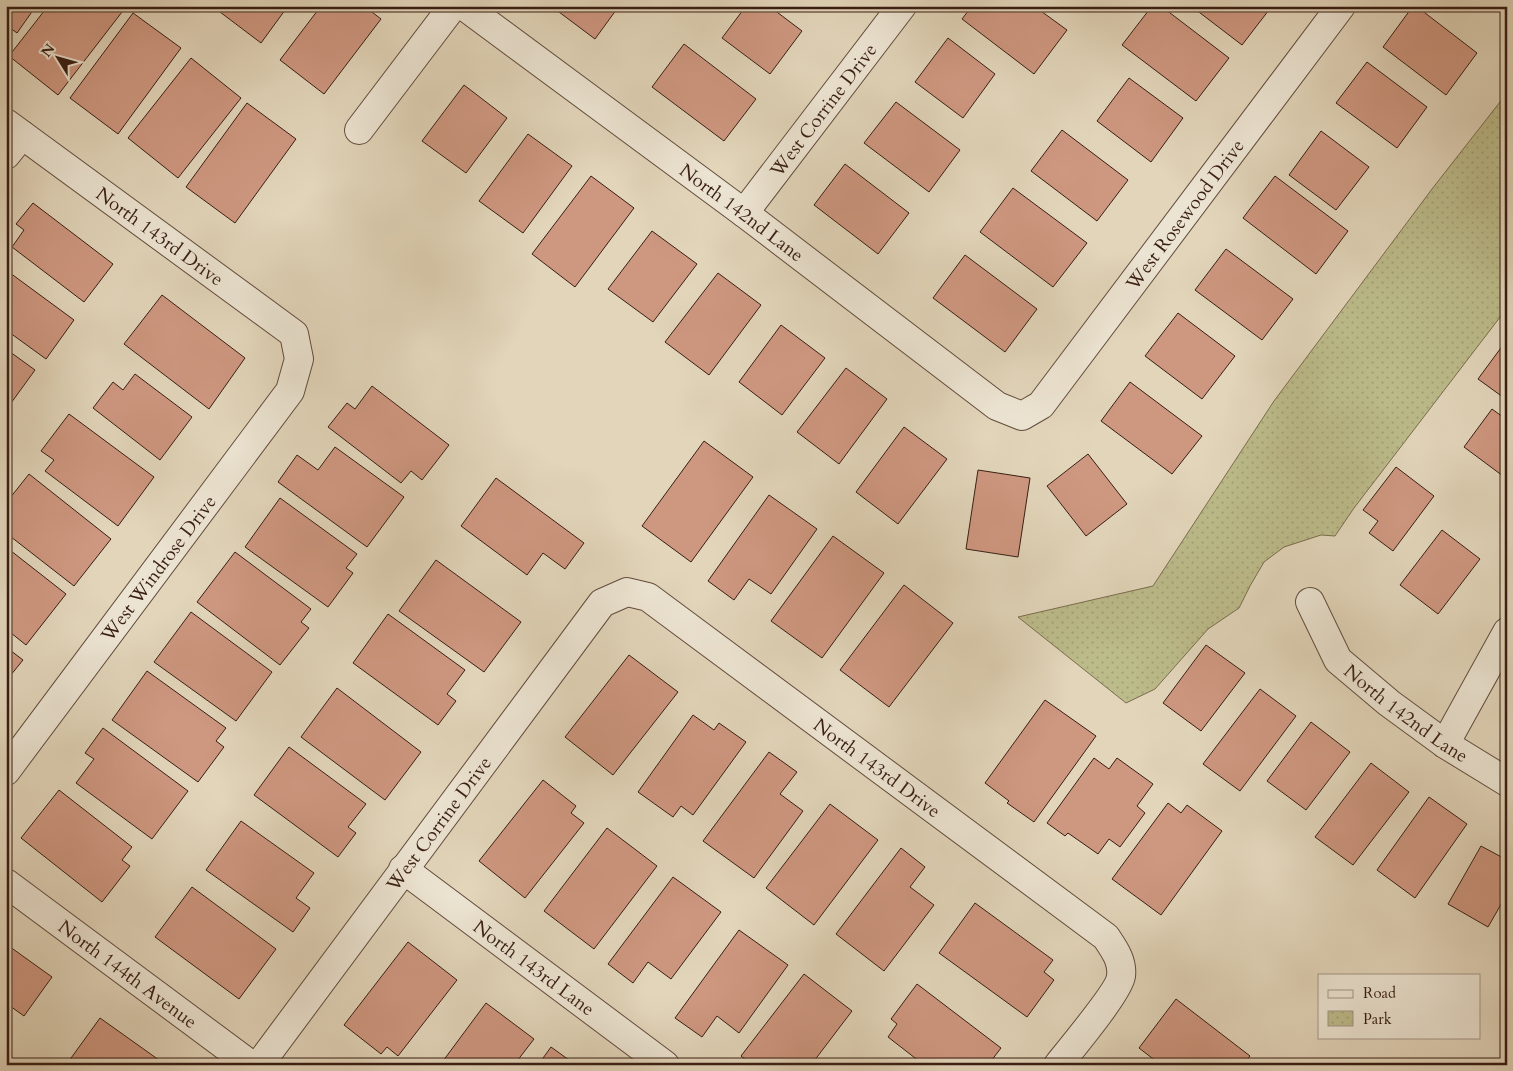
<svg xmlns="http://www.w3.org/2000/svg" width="1513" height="1071" font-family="Cardo,serif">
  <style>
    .park { fill: url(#park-dots); stroke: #7a6c4e }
    .building { fill: #ce9780; stroke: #381e13 }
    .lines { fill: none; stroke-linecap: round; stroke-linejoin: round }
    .minor-casing { stroke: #624c3d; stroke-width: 30 }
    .minor { stroke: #ece4d2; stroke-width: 28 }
    .labels { text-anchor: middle; stroke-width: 4; stroke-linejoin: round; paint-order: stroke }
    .street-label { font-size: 19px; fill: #381e13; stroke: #ece4d2 }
  </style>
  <defs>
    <pattern id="park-dots" width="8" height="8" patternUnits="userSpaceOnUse" patternTransform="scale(1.25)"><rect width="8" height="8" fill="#bcbb8a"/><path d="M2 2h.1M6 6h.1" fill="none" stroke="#a2a076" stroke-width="1.8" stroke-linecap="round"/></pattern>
  </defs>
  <rect width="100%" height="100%" fill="#e2d5ba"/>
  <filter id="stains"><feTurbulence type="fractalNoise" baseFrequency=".004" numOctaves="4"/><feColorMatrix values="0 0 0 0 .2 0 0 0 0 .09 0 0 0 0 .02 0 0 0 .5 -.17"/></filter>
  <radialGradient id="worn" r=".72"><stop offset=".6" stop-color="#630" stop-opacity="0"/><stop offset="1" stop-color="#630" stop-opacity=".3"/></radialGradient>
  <path class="park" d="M1507,93V308L1354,508L1335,536L1321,535L1284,547L1264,562L1250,586L1239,608L1208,629L1155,689L1126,703L1018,617L1153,586L1274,401L1432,189Z"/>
  <g class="building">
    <path d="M6,6H36L17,33L6,25Z"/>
    <path d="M48,6H115L122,12L58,95L9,56Z"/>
    <path d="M224,6H288L261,43L220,12Z"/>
    <path d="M321,6H364L381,19L324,94L280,60Z"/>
    <path d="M551,6H619L595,39Z"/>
    <path d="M746,6H769L802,31L770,74L722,38Z"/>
    <path d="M972,6H1034L1067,30L1034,74L962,19Z"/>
    <path d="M1152,6H1161L1229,58L1196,101L1122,45Z"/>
    <path d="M1191,6H1272L1242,45Z"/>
    <path d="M1413,6H1416L1477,53L1446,95L1383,47Z"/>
    <path d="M133,13L181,48L118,134L70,98Z"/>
    <path d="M948,38L995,74L963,118L915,82Z"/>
    <path d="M684,44L756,99L724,141L652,87Z"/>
    <path d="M191,58L241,98L178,178L128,138Z"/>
    <path d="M1367,62L1427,107L1397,148L1336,103Z"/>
    <path d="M1129,78L1183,118L1151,162L1097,121Z"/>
    <path d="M464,85L507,118L466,173L422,141Z"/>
    <path d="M896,102L960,150L929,192L864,143Z"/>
    <path d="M247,103L296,139L235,223L186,187Z"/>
    <path d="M1062,130L1128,180L1097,221L1031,171Z"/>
    <path d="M1321,131L1369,167L1336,210L1289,175Z"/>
    <path d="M528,134L572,166L523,233L479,201Z"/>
    <path d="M845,164L909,213L878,254L814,205Z"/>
    <path d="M591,176L634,208L575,287L532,254Z"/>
    <path d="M1275,176L1348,231L1316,274L1243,218Z"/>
    <path d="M1013,188L1087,243L1053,287L980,232Z"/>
    <path d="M33,203L113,264L84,302L12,247L24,230L16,224Z"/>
    <path d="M652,231L697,264L653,322L608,289Z"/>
    <path d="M1226,249L1293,299L1262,340L1195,290Z"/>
    <path d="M965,255L1037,309L1005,352L933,298Z"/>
    <path d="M6,270L74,320L46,359L6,330Z"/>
    <path d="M718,273L761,305L709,375L665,342Z"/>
    <path d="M162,295L245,358L209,409L124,344Z"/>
    <path d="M1178,313L1235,356L1202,399L1145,356Z"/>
    <path d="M781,325L825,358L782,415L739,382Z"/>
    <path d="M1506,341L1507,342V400L1478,379Z"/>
    <path d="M6,349L35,370L6,410Z"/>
    <path d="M846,368L887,399L839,464L797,432Z"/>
    <path d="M135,374L192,417L160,460L93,408L113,382L123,390Z"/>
    <path d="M1130,382L1202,436L1172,474L1101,421Z"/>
    <path d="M372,386L449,445L422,480L411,471L401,483L328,427L347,403L355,409Z"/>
    <path d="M1492,409L1507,420V479L1464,447Z"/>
    <path d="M69,414L154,477L118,526L45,471L54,460L41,451Z"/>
    <path d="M904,427L947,459L898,524L856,492Z"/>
    <path d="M704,441L753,477L691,562L642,526Z"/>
    <path d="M335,447L404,497L367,547L278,482L297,455L318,470Z"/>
    <path d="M1088,454L1127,504L1086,536L1047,486Z"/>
    <path d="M1396,467L1434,496L1393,551L1369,533L1378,521L1363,510Z"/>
    <path d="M978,470L1030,478L1018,557L966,549Z"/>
    <path d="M29,474L111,539L74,586L6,533V519L9,515L6,512V503Z"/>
    <path d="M496,478L584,543L565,569L543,553L527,575L461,526Z"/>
    <path d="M769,495L817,529L771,594L749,579L734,600L708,581Z"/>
    <path d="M280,498L357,554L346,568L353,573L328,607L245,547Z"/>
    <path d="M1442,530L1480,559L1438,614L1400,585Z"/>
    <path d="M833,536L884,573L822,658L771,621Z"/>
    <path d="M6,547L66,594L26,645L6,629Z"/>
    <path d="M235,552L311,609L301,622L309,628L280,665L197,602Z"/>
    <path d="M436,560L521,622L484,672L399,611Z"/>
    <path d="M904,585L953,623L889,707L840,670Z"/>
    <path d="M191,612L272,672L236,721L154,662Z"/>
    <path d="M388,614L465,670L447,694L456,701L438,725L353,663Z"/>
    <path d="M1206,645L1245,673L1201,731L1163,703Z"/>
    <path d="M6,647L23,660L6,681Z"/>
    <path d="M629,655L678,692L613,775L565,737Z"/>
    <path d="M147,671L226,728L216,741L224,747L198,782L112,720Z"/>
    <path d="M337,688L421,752L385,800L301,737Z"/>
    <path d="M1260,689L1296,716L1240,791L1203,764Z"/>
    <path d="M1045,700L1096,736L1034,822L1007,803L1009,801L985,783Z"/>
    <path d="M693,715L714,730L719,723L746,742L693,815L681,806L673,817L638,792Z"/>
    <path d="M1311,722L1350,752L1306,810L1267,781Z"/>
    <path d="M103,728L188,791L152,839L76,783L94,759L85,753Z"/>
    <path d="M289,747L366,804L348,827L356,833L338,857L254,795Z"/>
    <path d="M769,752L797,772L780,794L803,811L754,878L703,841Z"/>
    <path d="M1094,758L1109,769L1117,758L1153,784L1137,806L1145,813L1120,847L1109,839L1098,854L1068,833L1065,836L1047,823Z"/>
    <path d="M1371,763L1409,792L1353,865L1315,837Z"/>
    <path d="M543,780L576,806L571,813L584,823L525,898L479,861Z"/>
    <path d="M59,790L132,847L122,860L130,866L102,902L21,838Z"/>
    <path d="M1429,797L1467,824L1415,898L1377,870Z"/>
    <path d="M1168,803L1181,813L1187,805L1222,831L1161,915L1112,879Z"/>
    <path d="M830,804L878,840L814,925L766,888Z"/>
    <path d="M241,821L314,873L296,898L310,908L293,932L206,870Z"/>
    <path d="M607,828L657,866L594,949L544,911Z"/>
    <path d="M1481,846L1507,860V894L1488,927L1448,904Z"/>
    <path d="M901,848L925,867L910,887L934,905L884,971L836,934Z"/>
    <path d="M673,877L721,912L671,979L648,962L633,983L608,964Z"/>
    <path d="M192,887L276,949L239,999L155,937Z"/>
    <path d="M975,903L1053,960L1044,972L1054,980L1027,1017L939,953Z"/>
    <path d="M739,930L788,965L739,1033L717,1016L702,1037L675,1018Z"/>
    <path d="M408,942L457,980L398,1056L387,1047L381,1054L344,1025Z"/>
    <path d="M6,944L52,977L24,1016L10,1006L6,1011Z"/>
    <path d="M804,974L852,1011L811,1065H752L741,1056Z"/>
    <path d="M917,984L1001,1048L988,1065H924L888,1037L897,1024L891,1019Z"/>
    <path d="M1176,999L1250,1056L1243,1065H1161L1139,1048Z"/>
    <path d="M486,1003L534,1039L514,1065H440Z"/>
    <path d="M100,1018L166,1065H66Z"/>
    <path d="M551,1047L576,1065H538Z"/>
  </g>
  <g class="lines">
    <defs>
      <g id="minor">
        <path id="s1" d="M464,6L744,213L997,406L1022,416L1041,405L1341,6"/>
        <path id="s2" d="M6,123L294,334L299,359L290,391L6,771"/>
        <path d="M359,130L453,6"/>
        <path d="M6,155L22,135"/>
        <path id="s3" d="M744,213L902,6"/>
        <path id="s4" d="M1310,602L1338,660L1389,703L1445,744L1507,782"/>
        <path d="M1445,744L1507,632"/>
        <path id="s5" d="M403,869L665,1065"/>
        <path id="s6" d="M6,883L251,1065"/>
        <path id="s7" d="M259,1065L602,603L627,592L648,597L1106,937C1114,949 1123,961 1121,976C1120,990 1070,1050 1058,1065"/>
      </g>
    </defs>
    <use href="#minor" class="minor-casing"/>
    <use href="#minor" class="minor"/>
  </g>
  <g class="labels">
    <g class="street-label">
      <text dy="7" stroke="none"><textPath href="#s3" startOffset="130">West Corrine Drive</textPath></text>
      <text dy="7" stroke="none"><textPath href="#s1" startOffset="346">North 142nd Lane</textPath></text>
      <text dy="7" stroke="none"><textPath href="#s1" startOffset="954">West Rosewood Drive</textPath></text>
      <text dy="7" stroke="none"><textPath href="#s2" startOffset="191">North 143rd Drive</textPath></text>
      <text transform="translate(158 568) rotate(-53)" y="7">West Windrose Drive</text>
      <text dy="7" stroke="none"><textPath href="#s4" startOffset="151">North 142nd Lane</textPath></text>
      <text dy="7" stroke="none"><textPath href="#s7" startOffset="910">North 143rd Drive</textPath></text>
      <text dy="7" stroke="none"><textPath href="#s7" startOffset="301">West Corrine Drive</textPath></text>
      <text dy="7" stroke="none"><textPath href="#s5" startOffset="164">North 143rd Lane</textPath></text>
      <text dy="7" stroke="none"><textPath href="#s6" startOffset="152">North 144th Avenue</textPath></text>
    </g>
  </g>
  <rect width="1513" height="1071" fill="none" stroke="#e2d5ba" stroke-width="25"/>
  <rect x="8" y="8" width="1498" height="1056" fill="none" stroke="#381e13" stroke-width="2.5"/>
  <rect x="12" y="12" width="1488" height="1046" fill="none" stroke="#381e13"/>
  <rect x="1318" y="974" width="162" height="65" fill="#ece4d2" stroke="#a49586"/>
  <rect x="1328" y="990" width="25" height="8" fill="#ece4d2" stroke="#a49586"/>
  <text x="1363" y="998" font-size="15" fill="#381e13">Road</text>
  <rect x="1328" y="1011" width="25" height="15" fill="url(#park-dots)" stroke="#a49586"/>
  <text x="1363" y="1024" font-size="15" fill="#381e13">Park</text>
  <g transform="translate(58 58) rotate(307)" stroke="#ece4d2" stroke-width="4" paint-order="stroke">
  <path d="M0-4L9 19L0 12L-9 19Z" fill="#381e13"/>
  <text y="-8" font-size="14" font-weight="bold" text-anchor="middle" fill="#381e13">N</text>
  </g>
  <rect width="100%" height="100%" filter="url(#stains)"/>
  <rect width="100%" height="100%" fill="url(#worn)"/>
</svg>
